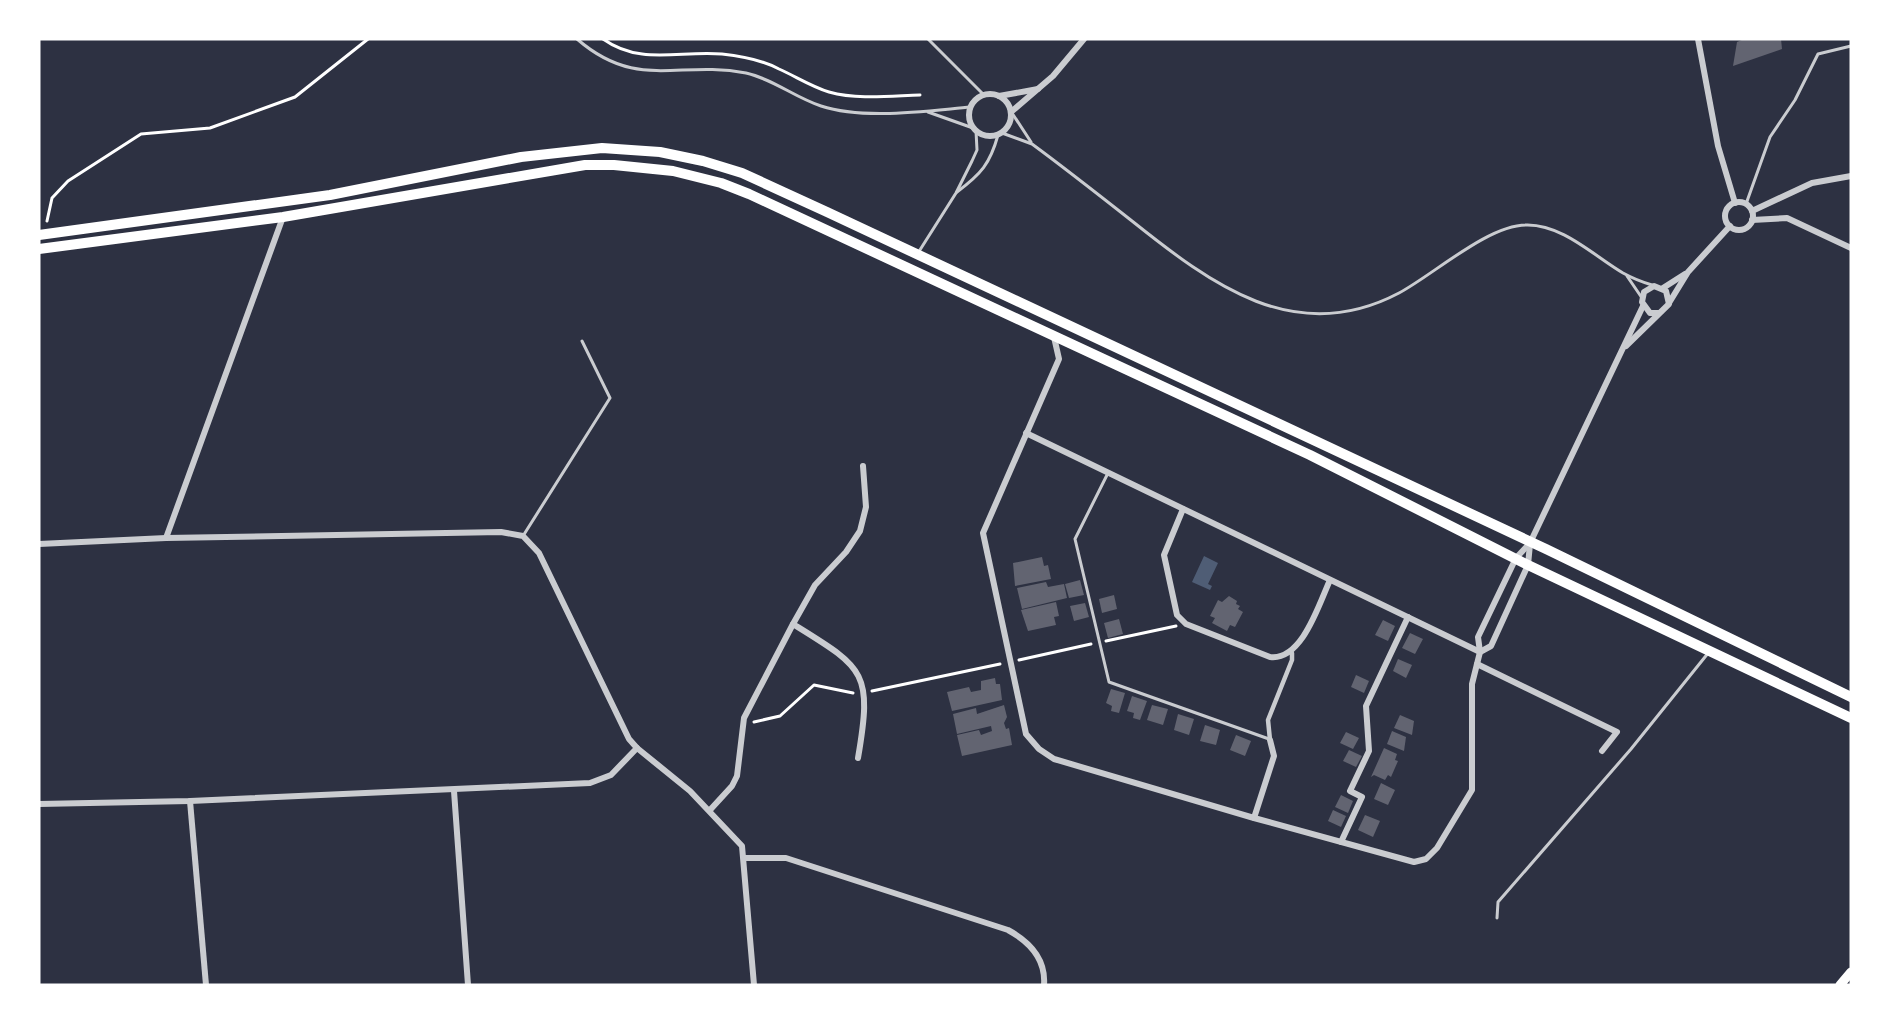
<svg xmlns="http://www.w3.org/2000/svg" width="1890" height="1024" font-family="'Titillium Web',sans-serif">
  <style>
    .water { fill: #4f5d75 }
    .building { fill: #626471 }
    .lines { fill: none; stroke-linecap: round; stroke-linejoin: round }
    .path { stroke: #fff; stroke-width: 3 }
    .service { stroke: #caccd0; stroke-width: 3 }
    .pedestrian { stroke: #caccd0; stroke-width: 4.5 }
    .minor { stroke: #caccd0; stroke-width: 6 }
    .secondary { stroke: #fff; stroke-width: 9 }
    .trunk { stroke: #fff; stroke-width: 10 }
  </style>
  <rect width="100%" height="100%" fill="#2d3142"/>
  <path class="water" d="M1204,556L1218,563L1208,584L1212,586L1210,590L1192,582Z"/>
  <g class="building">
    <path d="M1744,39H1781L1782,49L1733,66L1737,42Z"/>
    <path d="M1042,557L1044,566L1048,565L1051,579L1015,586L1013,563Z"/>
    <path d="M1080,580L1084,595L1069,598L1065,584Z"/>
    <path d="M1046,582L1048,587L1064,584L1067,598L1022,609L1017,588Z"/>
    <path d="M1114,595L1117,609L1102,613L1099,599Z"/>
    <path d="M1229,596L1237,601L1236,604L1240,606L1238,609L1243,612L1235,627L1230,625L1227,631L1212,623L1215,618L1210,616L1218,600L1222,602Z"/>
    <path d="M1056,602L1059,616L1054,617L1056,625L1028,631L1021,610Z"/>
    <path d="M1085,603L1089,617L1074,621L1070,606Z"/>
    <path d="M1119,619L1123,634L1108,638L1104,623Z"/>
    <path d="M1383,620L1395,626L1388,641L1375,635Z"/>
    <path d="M1410,633L1423,639L1415,654L1402,648Z"/>
    <path d="M1398,659L1412,665L1406,678L1393,671Z"/>
    <path d="M1356,675L1369,681L1364,693L1351,687Z"/>
    <path d="M995,678L996,684H1000L1002,700L952,711L947,692L969,687L971,692L981,690V681Z"/>
    <path d="M1111,689L1125,693L1119,713L1111,711L1112,706L1106,703Z"/>
    <path d="M1132,696L1147,701L1140,720L1133,718L1134,713L1127,711Z"/>
    <path d="M1004,705L1007,717L1004,723L1006,729L1009,728L1012,745L962,756L957,735L979,730L981,735L992,731L991,726L957,734L953,714L976,708L977,714Z"/>
    <path d="M1152,705L1168,709L1163,725L1147,720Z"/>
    <path d="M1178,714L1194,719L1189,735L1174,730Z"/>
    <path d="M1400,715L1414,721L1412,735L1394,728Z"/>
    <path d="M1205,725L1220,730L1216,745L1200,741Z"/>
    <path d="M1392,731L1406,737L1404,751L1387,744Z"/>
    <path d="M1346,732L1359,738L1353,749L1340,743Z"/>
    <path d="M1236,735L1251,741L1245,756L1230,750Z"/>
    <path d="M1384,748L1397,754L1395,760L1398,761L1391,777L1388,775L1385,780L1374,775L1371,777Z"/>
    <path d="M1349,750L1362,756L1356,767L1343,761Z"/>
    <path d="M1381,783L1395,790L1388,805L1374,799Z"/>
    <path d="M1341,795L1353,801L1348,813L1335,807Z"/>
    <path d="M1333,810L1346,816L1341,827L1328,821Z"/>
    <path d="M1365,815L1380,821L1373,837L1358,830Z"/>
  </g>
  <g class="lines">
    <g class="path">
      <path d="M603,39C641,66 680,50 722,54C741,56 762,60 779,69C795,76 812,87 829,92C858,100 890,96 920,95"/>
      <path d="M47,221L52,198L68,181L141,134L210,128L295,97L368,39"/>
      <path d="M1106,641L1176,626"/>
      <path d="M1019,660L1091,644"/>
      <path d="M872,691L1000,664"/>
      <path d="M754,722L780,716L814,685L853,693"/>
    </g>
    <g class="service">
      <path d="M577,39C637,91 678,60 746,73C773,79 794,97 821,106C864,120 925,111 971,107"/>
      <path d="M928,39L984,95"/>
      <path d="M928,112L973,128"/>
      <path d="M1012,113L1031,142"/>
      <path d="M1002,133L1032,144C1066,169 1099,195 1132,221C1211,284 1295,348 1399,293C1433,275 1488,225 1526,225C1562,224 1594,256 1623,273C1632,278 1642,282 1652,285"/>
      <path d="M957,192C981,174 990,164 998,135"/>
      <path d="M1746,204L1770,137L1795,100L1818,54L1851,46"/>
      <path d="M918,253L956,193L972,161L977,150L976,131"/>
      <path d="M1627,276L1642,298"/>
      <path d="M1108,473L1075,539L1109,682L1269,739"/>
      <path d="M523,536L610,398L582,341"/>
      <path d="M1497,918L1498,902L1631,749L1709,652"/>
    </g>
    <path class="pedestrian" d="M1270,740L1268,720L1292,660V653"/>
    <g class="minor">
      <path d="M1698,39L1718,146L1735,203"/>
      <circle cx="990" cy="115" r="21"/>
      <path d="M999,96L1038,89"/>
      <path d="M1011,112L1053,76L1084,39"/>
      <circle cx="1739" cy="216" r="14"/>
      <path d="M1752,211L1812,183L1851,176"/>
      <path d="M1752,220L1787,218L1851,248"/>
      <path d="M1663,288L1685,274"/>
      <path d="M1669,303L1688,272L1730,226"/>
      <path d="M1054,337L1059,359L983,533L1026,734L1039,749L1054,759L1254,818L1414,862L1426,859L1437,848L1472,790V684L1480,652L1478,637L1516,558L1530,543L1643,306"/>
      <path d="M1626,346L1669,304L1666,291L1654,286L1644,292L1642,302L1650,313H1659"/>
      <path d="M1026,433L1480,652"/>
      <path d="M1183,509L1164,555L1177,615L1186,624L1270,657C1302,661 1319,604 1330,580"/>
      <path d="M166,538L283,217"/>
      <path d="M39,544L166,538L501,532L523,536L539,553L629,739L637,748L690,791L742,846L754,985"/>
      <path d="M793,624C864,668 873,671 858,758"/>
      <path d="M1480,652L1491,646L1528,565L1530,544"/>
      <path d="M1477,664L1617,732L1602,751"/>
      <path d="M454,791L468,985"/>
      <path d="M190,801L206,985"/>
      <path d="M39,804L190,801L590,783L611,775L637,748"/>
      <path d="M710,810L732,786L737,776L744,718L793,624L815,585L846,552L860,531L866,507L863,466"/>
      <path d="M1254,818L1274,756L1270,740"/>
      <path d="M1341,842L1362,797L1350,791L1369,751L1366,706L1408,617"/>
      <path d="M745,858H786L1008,930C1030,942 1046,959 1044,985"/>
    </g>
    <path class="secondary" d="M1840,985L1851,972"/>
    <g class="trunk">
      <path d="M39,235L330,195L521,157L602,148L660,152L703,161L742,173L827,212L1546,549L1851,697"/>
      <path d="M39,249L283,217L585,165H614L673,171L721,183L749,194L1310,455L1528,565L1851,718"/>
    </g>
  </g>
  <rect width="1890" height="1024" fill="none" stroke="#ffffff" stroke-width="81"/>
</svg>
